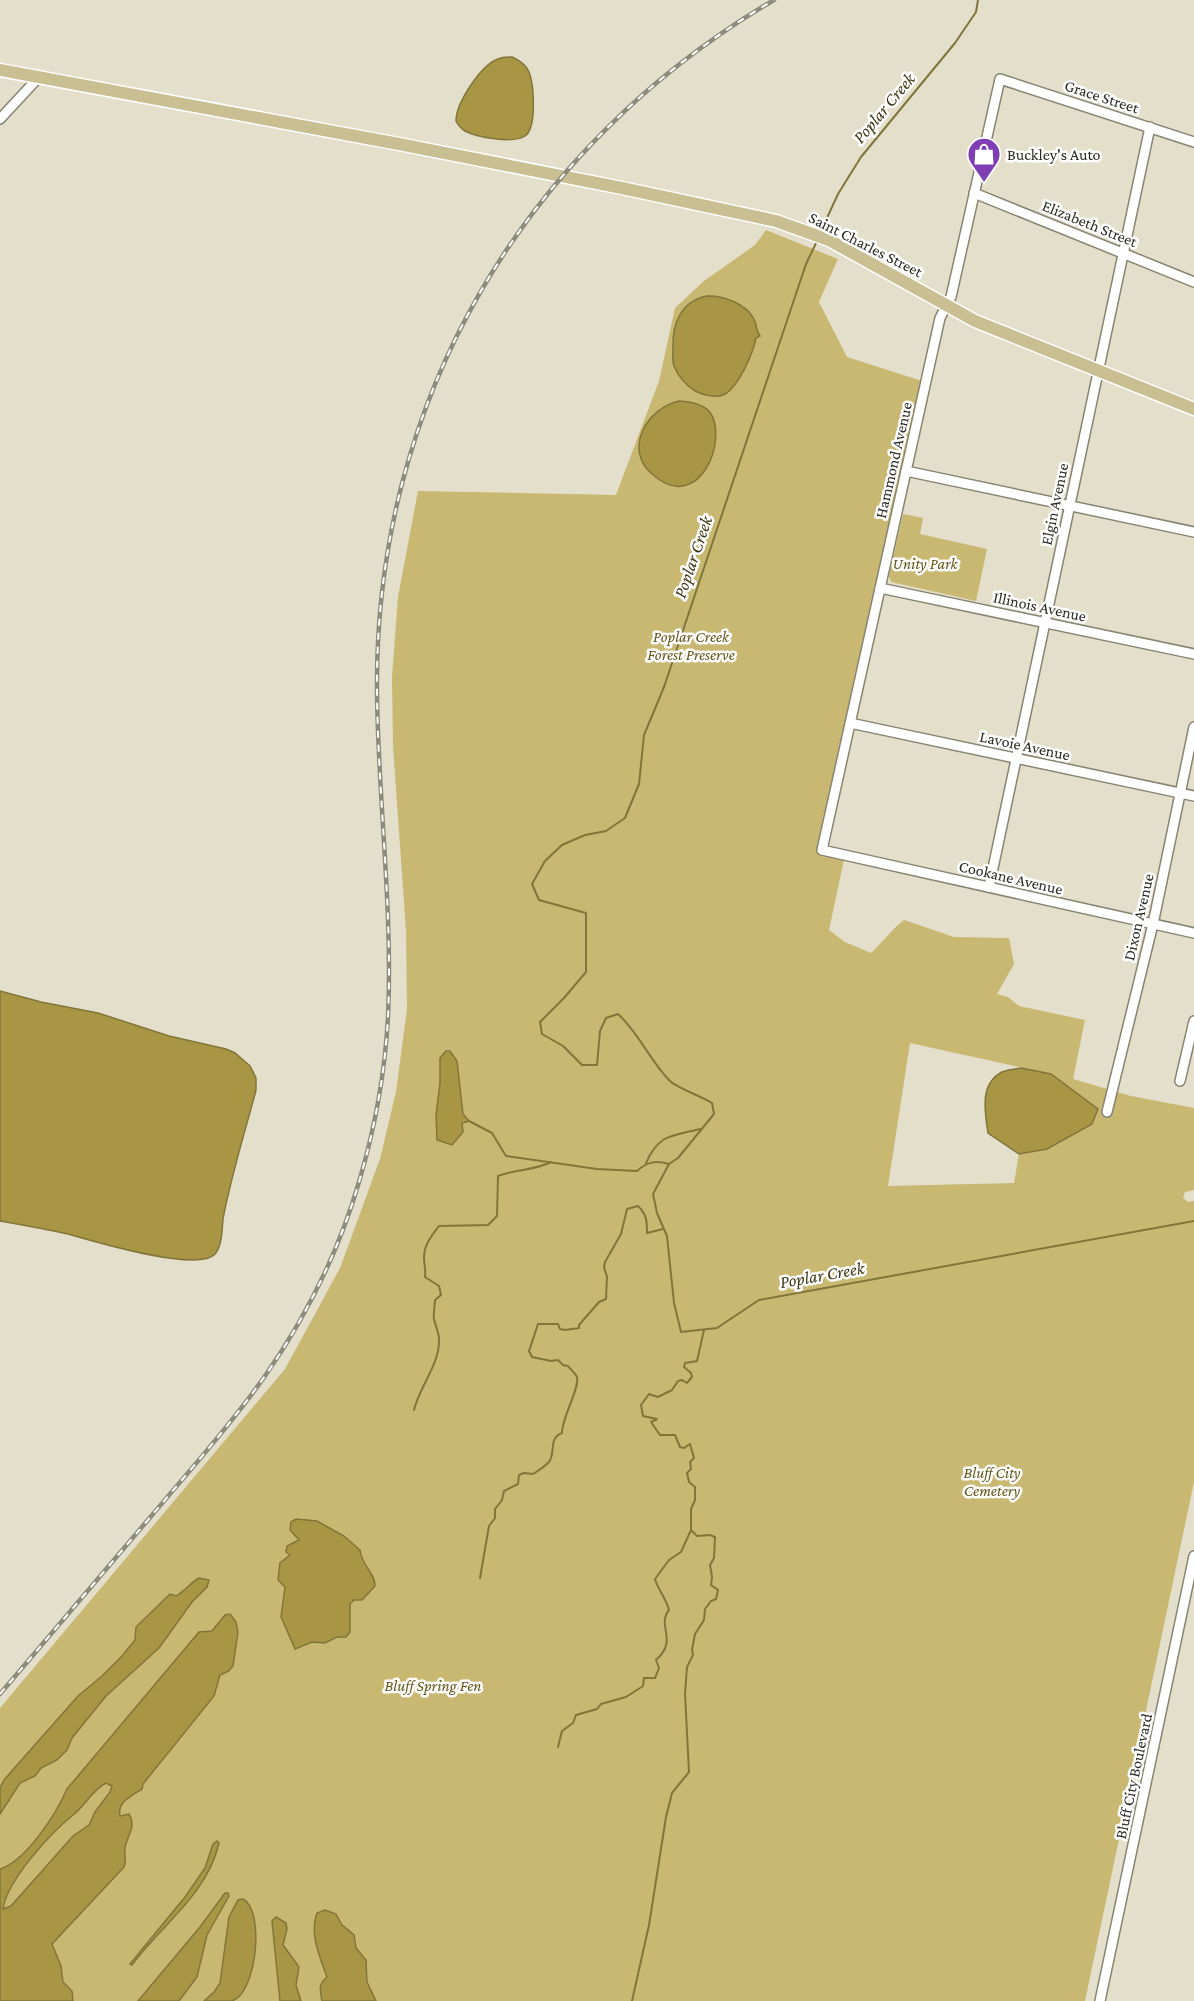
<svg xmlns="http://www.w3.org/2000/svg" width="1194" height="2001" font-family="'Crimson Pro',serif">
  <style>
    .green { fill: #c8b872; fill-rule: evenodd }
    .water { fill: #a89644; stroke: #82753a; stroke-width: 1.5; fill-rule: evenodd }
    .lines { fill: none; stroke-linecap: round; stroke-linejoin: round }
    .stream { stroke: #82753a; stroke-width: 2 }
    .minor-casing { stroke: #888472; stroke-width: 12 }
    .major-casing { stroke: #fff; stroke-width: 15 }
    .minor { stroke: #fff; stroke-width: 9 }
    .major { stroke: #cabf92; stroke-width: 12 }
    .rail-casing { stroke: #8d8b7c; stroke-width: 4.5 }
    .rail { stroke: #fff; stroke-width: 2; stroke-dasharray: 7; stroke-linecap: butt }
    .labels { text-anchor: middle; stroke-width: 5; stroke-linejoin: round; paint-order: stroke }
    .street-label { font-size: 16px; fill: #2a2921; stroke: #fff }
    .poi-label { font-size: 16px; fill: #2a2921; stroke: #fff; text-anchor: start }
    .park-label { font-size: 16px; font-style: italic; fill: #625517; stroke: #fff }
    .water-label { font-size: 18px; font-style: italic; fill: #3f3713; stroke: #fff }
  </style>
  <rect width="100%" height="100%" fill="#e3dfcb"/>
  <g class="green">
    <path d="M766,230L838,259L819,302L847,357L922,381L817,849L845,855L829,930L845,942L871,953C883,942 891,930 904,920L954,937L1009,938L1014,964L997,994L1008,997L1019,1006L1085,1020L1073,1079L1131,1096L1194,1108V1190L1185,1192L1183,1198L1188,1202L1194,1201V1482L1085,2001H0V1708L285,1369L340,1268L380,1159L396,1092L407,1009L406,931L393,746L392,677L398,597L418,491L616,495L659,381L675,308L704,281L755,245ZM910,1043L1051,1074L1047,1149L1019,1154L1014,1183L888,1186Z"/>
    <path d="M903,514L923,518L920,534L987,549L976,601L891,582L889,576Z"/>
  </g>
  <g class="water">
    <path d="M512,57C519,60 526,65 529,72C534,85 537,128 525,136C513,144 476,137 465,131C460,128 458,125 456,121C456,103 481,65 498,59C502,57 508,57 512,57Z"/>
    <path d="M707,296C723,295 746,304 754,319C757,325 756,331 760,336L756,338C753,353 739,386 725,394C717,399 703,395 695,391C686,385 678,376 674,366C672,360 673,354 673,348C672,324 681,301 707,296Z"/>
    <path d="M679,401C689,402 701,403 709,411C730,436 700,517 652,474C623,449 647,408 679,401Z"/>
    <path d="M0,991L41,1002L98,1013L169,1036L226,1049L235,1053L250,1066L256,1078V1090C245,1132 231,1176 223,1219C222,1230 222,1246 215,1254C198,1273 93,1241 68,1234C45,1229 23,1225 0,1221Z"/>
    <path d="M446,1051H450L457,1061L463,1114L469,1121L462,1123L463,1132L452,1145L437,1140L436,1115L440,1083V1058Z"/>
    <path d="M1021,1068L1051,1074L1098,1109L1092,1124L1047,1149L1019,1154L988,1133C985,1112 979,1084 1002,1072C1007,1070 1015,1069 1021,1068Z"/>
    <path d="M296,1519L317,1521L344,1536L360,1550C362,1567 375,1572 375,1586L362,1600H354L350,1604V1632L346,1637H337L325,1643L312,1642L295,1649L281,1617L285,1587L278,1580L280,1563L290,1555L286,1552L287,1546L299,1540L290,1530L291,1522Z"/>
    <path d="M199,1578L209,1580L207,1587L192,1602L159,1648L106,1696L72,1738L67,1750L57,1760L41,1768L35,1776L20,1783L0,1814V1788L4,1780L78,1696L102,1676L122,1656L135,1640L136,1627L170,1594L176,1596C185,1591 190,1583 199,1578Z"/>
    <path d="M230,1614L236,1622L238,1632L233,1666L229,1671L220,1675L214,1696L143,1784L142,1789C131,1796 117,1802 120,1816L129,1814C137,1827 127,1835 125,1848C124,1855 127,1860 124,1867L52,1944L61,1966L63,1982L72,1991L73,2001H0V1869C26,1861 56,1814 67,1789L199,1632L212,1631L225,1615ZM106,1783L112,1786L110,1792L95,1812L89,1825L73,1836L11,1906L3,1909C7,1880 51,1833 73,1815C86,1805 92,1790 106,1783Z"/>
    <path d="M217,1841L219,1843C207,1895 162,1924 132,1965L130,1964L185,1897L205,1868L213,1844Z"/>
    <path d="M225,1893H228L229,1896L207,1935L197,1977L179,2001H138L200,1927Z"/>
    <path d="M243,1899C265,1910 257,1993 232,2001C225,2001 212,2001 204,2001L214,1992L220,1983L229,1917L238,1900Z"/>
    <path d="M325,1910L336,1914L342,1925L354,1935L356,1948L366,1960L367,1982L376,2001H322C320,1990 318,1984 327,1977C320,1957 309,1934 317,1913Z"/>
    <path d="M276,1917L286,1923L287,1929L283,1945L299,1967L296,1985L301,2001H280L272,1921Z"/>
  </g>
  <g class="lines">
    <g class="stream">
      <path d="M820,233L838,194L861,157L955,43L976,12L978,0"/>
      <path d="M817,241L806,264L664,687L644,735L639,784L625,818L606,831L585,835L562,845L545,861L532,884L539,900L586,913V972L564,998L540,1022L542,1034L563,1046L582,1065H597L600,1031L606,1018L618,1014C639,1033 650,1061 670,1081C677,1088 701,1096 712,1103L714,1114L678,1158L669,1164L653,1194L657,1213L667,1236L674,1303L681,1332L717,1328L759,1300L1194,1221"/>
      <path d="M469,1121L492,1133L506,1156L597,1169L637,1171C647,1162 655,1160 669,1164"/>
      <path d="M646,1163C659,1134 671,1136 700,1129"/>
      <path d="M414,1410C419,1388 438,1366 439,1343C440,1334 436,1328 434,1319C433,1313 435,1306 435,1300L441,1295L439,1286L425,1277C426,1269 424,1265 424,1257C424,1245 432,1235 439,1226L488,1225L497,1216L498,1176C515,1169 534,1171 551,1162"/>
      <path d="M480,1578L489,1526L495,1518V1509L502,1500L504,1491L518,1484L519,1475L524,1473L533,1474C538,1471 545,1466 549,1462C556,1453 548,1438 562,1433C562,1417 580,1388 577,1377C575,1373 571,1370 568,1366L563,1365L558,1360L551,1361L532,1357L529,1351L538,1324H558L560,1329L565,1330L579,1328V1325L599,1302L606,1299L607,1277L604,1267L605,1262L621,1234L627,1209L638,1206C647,1215 647,1221 647,1233L663,1229"/>
      <path d="M558,1747L562,1731L573,1723L576,1715L597,1709L601,1704L626,1697L643,1686L644,1678H655L659,1668L656,1660C679,1640 656,1626 669,1610C666,1598 658,1590 655,1579L669,1560L681,1552L691,1530"/>
      <path d="M632,2001L649,1925L666,1817L672,1793L689,1772L685,1694L687,1667L693,1655L692,1650L695,1634L704,1620L705,1609L711,1601L716,1599L718,1590L711,1585L712,1577L710,1565L714,1558L715,1537L710,1535L697,1536L691,1530V1509L695,1500V1487L689,1482L687,1473L691,1469L690,1462L694,1458L690,1444L684,1448L680,1447L675,1435H660L651,1422L657,1419L643,1416L641,1405L649,1394L658,1397L672,1390L678,1381L682,1380L687,1383L692,1377L691,1373L684,1367L685,1363L697,1361L704,1330"/>
    </g>
    <defs>
      <g id="minor">
        <path d="M0,119L39,77"/>
        <path d="M1194,142L1000,79L951,297L940,318L822,850L1194,933"/>
        <path d="M974,193L1194,282"/>
        <path d="M906,471L1194,532"/>
        <path d="M880,588L1194,654"/>
        <path d="M850,723L1194,796"/>
        <path d="M989,887L1150,127"/>
        <path d="M1180,1081L1194,1021"/>
        <path d="M1107,1112L1153,924L1194,727"/>
        <path d="M1100,2001L1194,1556"/>
      </g>
      <path id="major" d="M0,70L399,144L622,188L776,221L829,240L975,321L1194,409"/>
    </defs>
    <use href="#minor" class="minor-casing"/>
    <use href="#major" class="major-casing"/>
    <use href="#minor" class="minor"/>
    <use href="#major" class="major"/>
    <defs>
      <path id="rail" d="M0,1694C51,1634 102,1574 153,1514C191,1469 231,1424 265,1376C306,1317 339,1251 359,1182C375,1128 385,1073 388,1017C393,909 378,800 377,692C374,400 524,147 774,0"/>
    </defs>
    <use href="#rail" class="rail-casing"/>
    <use href="#rail" class="rail"/>
  </g>
  <defs>
    <symbol id="shop-pin" viewBox="-11 -11 22 30"><path d="M0 17L-7.5 6A9.5 9.5 0 1 1 7.5 6Z" fill="#7f3eb3" stroke="#fff"/><path d="M-5-2.5h2.3a2.7 3.5 0 0 1 5.4 0H5L5.5 6h-11ZM-1.5-2.5h3a1.5 2.3 0 0 0-3 0Z" fill="#fff"/></symbol>
  </defs>
  <g fill-rule="evenodd">
    <use href="#shop-pin" x="965" y="135" width="38" height="52"/>
  </g>
  <g class="labels">
    <g class="street-label">
      <text transform="translate(1102 96) rotate(18)" y="6">Grace Street</text>
      <text transform="translate(1090 223) rotate(22)" y="6">Elizabeth Street</text>
      <text transform="translate(866 244) rotate(27)" y="6">Saint Charles Street</text>
      <text transform="translate(893 460) rotate(-77)" y="6">Hammond Avenue</text>
      <text transform="translate(1054 504) rotate(-78)" y="6">Elgin Avenue</text>
      <text transform="translate(1040 606) rotate(12)" y="6">Illinois Avenue</text>
      <text transform="translate(1025 745) rotate(12)" y="6">Lavoie Avenue</text>
      <text transform="translate(1011 877) rotate(13)" y="6">Cookane Avenue</text>
      <text transform="translate(1138 917) rotate(-77)" y="6">Dixon Avenue</text>
      <text transform="translate(1133 1776) rotate(-78)" y="6">Bluff City Boulevard</text>
    </g>
    <g class="poi-label">
      <text x="1007" y="160">Buckley's Auto</text>
    </g>
    <g class="park-label">
      <text x="925" y="569">Unity Park</text>
      <text x="691" y="642">Poplar Creek<tspan x="691" dy="18">Forest Preserve</tspan></text>
      <text x="992" y="1478">Bluff City<tspan x="992" dy="18">Cemetery</tspan></text>
      <text x="433" y="1691">Bluff Spring Fen</text>
    </g>
    <g class="water-label">
      <text transform="translate(884 108) rotate(-50)" y="6">Poplar Creek</text>
      <text transform="translate(693 557) rotate(-71)" y="6">Poplar Creek</text>
      <text transform="translate(822 1275) rotate(-10)" y="6">Poplar Creek</text>
    </g>
  </g>
</svg>
